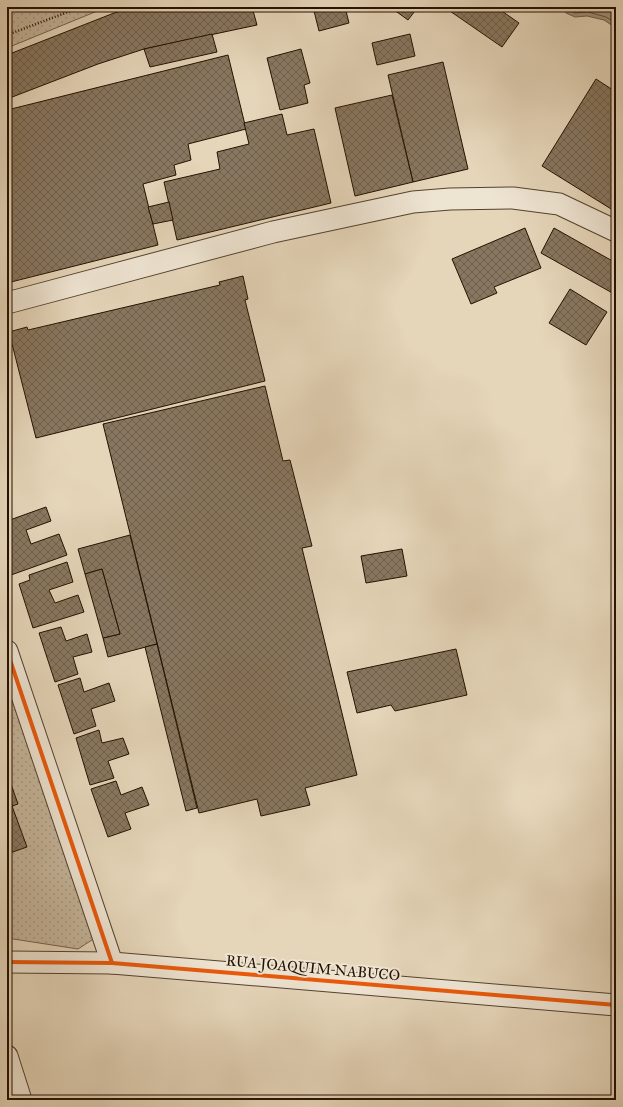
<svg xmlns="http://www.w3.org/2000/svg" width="623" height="1107" font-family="'IM FELL Great Primer',serif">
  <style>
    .grass { fill: url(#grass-dots); stroke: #74624d }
    .water { fill: #a3927a; stroke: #705e49 }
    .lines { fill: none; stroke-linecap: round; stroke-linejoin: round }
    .shore { stroke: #64523d; stroke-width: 1 }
    .building { fill: url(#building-cross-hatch); stroke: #241100 }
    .minor-casing { stroke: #54422e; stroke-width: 23 }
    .path { stroke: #241100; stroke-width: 2.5; stroke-dasharray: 1 2; stroke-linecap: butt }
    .minor { stroke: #eee4d2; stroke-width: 21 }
    .cycleway-casing { stroke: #eee4d2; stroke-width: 6 }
    .cycleway { stroke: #e8590c; stroke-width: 4 }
    .labels { text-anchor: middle; stroke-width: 4; stroke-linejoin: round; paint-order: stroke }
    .street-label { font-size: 15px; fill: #241100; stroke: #eee4d2 }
  </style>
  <defs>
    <pattern id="grass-dots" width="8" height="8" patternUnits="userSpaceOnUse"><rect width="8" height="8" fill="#c4b49a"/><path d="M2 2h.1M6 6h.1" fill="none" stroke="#a89a83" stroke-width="1.8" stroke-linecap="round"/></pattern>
    <pattern id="building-cross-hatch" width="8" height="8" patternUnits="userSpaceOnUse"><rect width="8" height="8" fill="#887760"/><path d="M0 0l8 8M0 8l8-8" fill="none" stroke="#6f604d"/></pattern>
  </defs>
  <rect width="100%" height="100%" fill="#e5d5b9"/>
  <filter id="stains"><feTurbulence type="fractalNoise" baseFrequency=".005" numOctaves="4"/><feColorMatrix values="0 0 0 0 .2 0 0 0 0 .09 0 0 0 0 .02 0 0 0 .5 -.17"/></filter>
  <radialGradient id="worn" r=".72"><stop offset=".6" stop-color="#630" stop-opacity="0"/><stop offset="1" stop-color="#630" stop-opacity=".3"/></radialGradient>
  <g class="grass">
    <path d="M7,7H107L7,48Z"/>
    <path d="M7,677L95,938L78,949L7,938Z"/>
  </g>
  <path class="water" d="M564,7H616V28L604,20L587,16L575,17L566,13Z"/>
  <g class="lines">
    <path class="shore" d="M568,7L569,10L575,13L588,12L606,17L616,23"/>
  </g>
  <g class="building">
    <path d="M136,7H252L257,25L144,49L98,64L7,99V55L114,13Z"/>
    <path d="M313,7H345L349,23L319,31Z"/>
    <path d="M390,7H418L408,20Z"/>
    <path d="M448,7H496L519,23L502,47L447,9Z"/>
    <path d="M212,34L217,52L150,67L144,49Z"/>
    <path d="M410,34L415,56L377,65L372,43Z"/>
    <path d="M301,49L310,83L304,85L308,103L280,110L267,58Z"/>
    <path d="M228,55L246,129L188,144L191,160L174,165L176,175L143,184L158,245L7,283V110Z"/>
    <path d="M443,62L468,169L413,182L388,75Z"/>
    <path d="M596,79L616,92V212L542,166Z"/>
    <path d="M392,95L413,182L355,196L335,108Z"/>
    <path d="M282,114L287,135L314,129L331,203L177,240L164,182L220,169L217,152L249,144L244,123Z"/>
    <path d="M169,202L173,220L153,224L148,207Z"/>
    <path d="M525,228L541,268L494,287L497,293L471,304L452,259Z"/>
    <path d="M554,228L616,263V295L541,253Z"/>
    <path d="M243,276L248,299L245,300L265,381L36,438L9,332L27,327L28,330L220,285L219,282Z"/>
    <path d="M570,289L607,312L586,345L549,323Z"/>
    <path d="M265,386L283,461L290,460L312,546L302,548L357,775L305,788L310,805L261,816L257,799L199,813L103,424Z"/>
    <path d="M46,507L51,521L26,530L31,544L59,534L67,555L11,575L7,564V521Z"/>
    <path d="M130,535L157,644L108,657L103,638L120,634L102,569L85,574L78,549Z"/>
    <path d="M402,549L407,576L366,583L361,556Z"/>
    <path d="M67,562L73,582L49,590L55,603L78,595L84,612L33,628L19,584L30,580L29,575Z"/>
    <path d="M102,569L120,634L103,638L85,574Z"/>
    <path d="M61,627L66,641L87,634L92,652L73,657L78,674L55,682L39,633Z"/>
    <path d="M157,644L197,808L186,811L145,647Z"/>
    <path d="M456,649L467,695L395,711L391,705L357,713L347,672Z"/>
    <path d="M80,678L84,692L109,683L115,701L91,709L96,726L74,734L58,685Z"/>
    <path d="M99,730L102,743L123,738L129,754L108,761L114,778L90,785L76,738Z"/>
    <path d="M7,773L18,804L12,806L27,847L7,854Z"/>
    <path d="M116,781L121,795L142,787L149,805L125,813L131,829L108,837L91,789Z"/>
  </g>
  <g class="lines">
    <defs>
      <g id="minor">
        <path d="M7,303L273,232L413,202L450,199L513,198L559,204L616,231"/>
        <path d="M7,651L112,963"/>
        <path d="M7,962L112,963L616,1005"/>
        <path d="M7,1056L21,1100"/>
      </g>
    </defs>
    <use href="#minor" class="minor-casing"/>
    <path class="path" d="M7,35L81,7"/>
    <use href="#minor" class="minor"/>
    <defs>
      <g id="cycleway">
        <path d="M7,651L112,963"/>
        <path d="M7,962L112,963L616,1005"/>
      </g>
    </defs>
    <use href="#cycleway" class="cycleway-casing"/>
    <use href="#cycleway" class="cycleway"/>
  </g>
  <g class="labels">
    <g class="street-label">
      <text transform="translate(313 968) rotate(5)" y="5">RUA JOAQUIM NABUCO</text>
    </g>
  </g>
  <rect width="623" height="1107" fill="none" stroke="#e5d5b9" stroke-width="24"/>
  <rect x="8" y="8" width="607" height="1091" fill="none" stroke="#241100" stroke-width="2"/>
  <rect x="12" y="12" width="599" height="1083" fill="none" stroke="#241100"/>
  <rect width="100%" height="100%" filter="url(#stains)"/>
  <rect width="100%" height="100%" fill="url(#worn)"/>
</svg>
